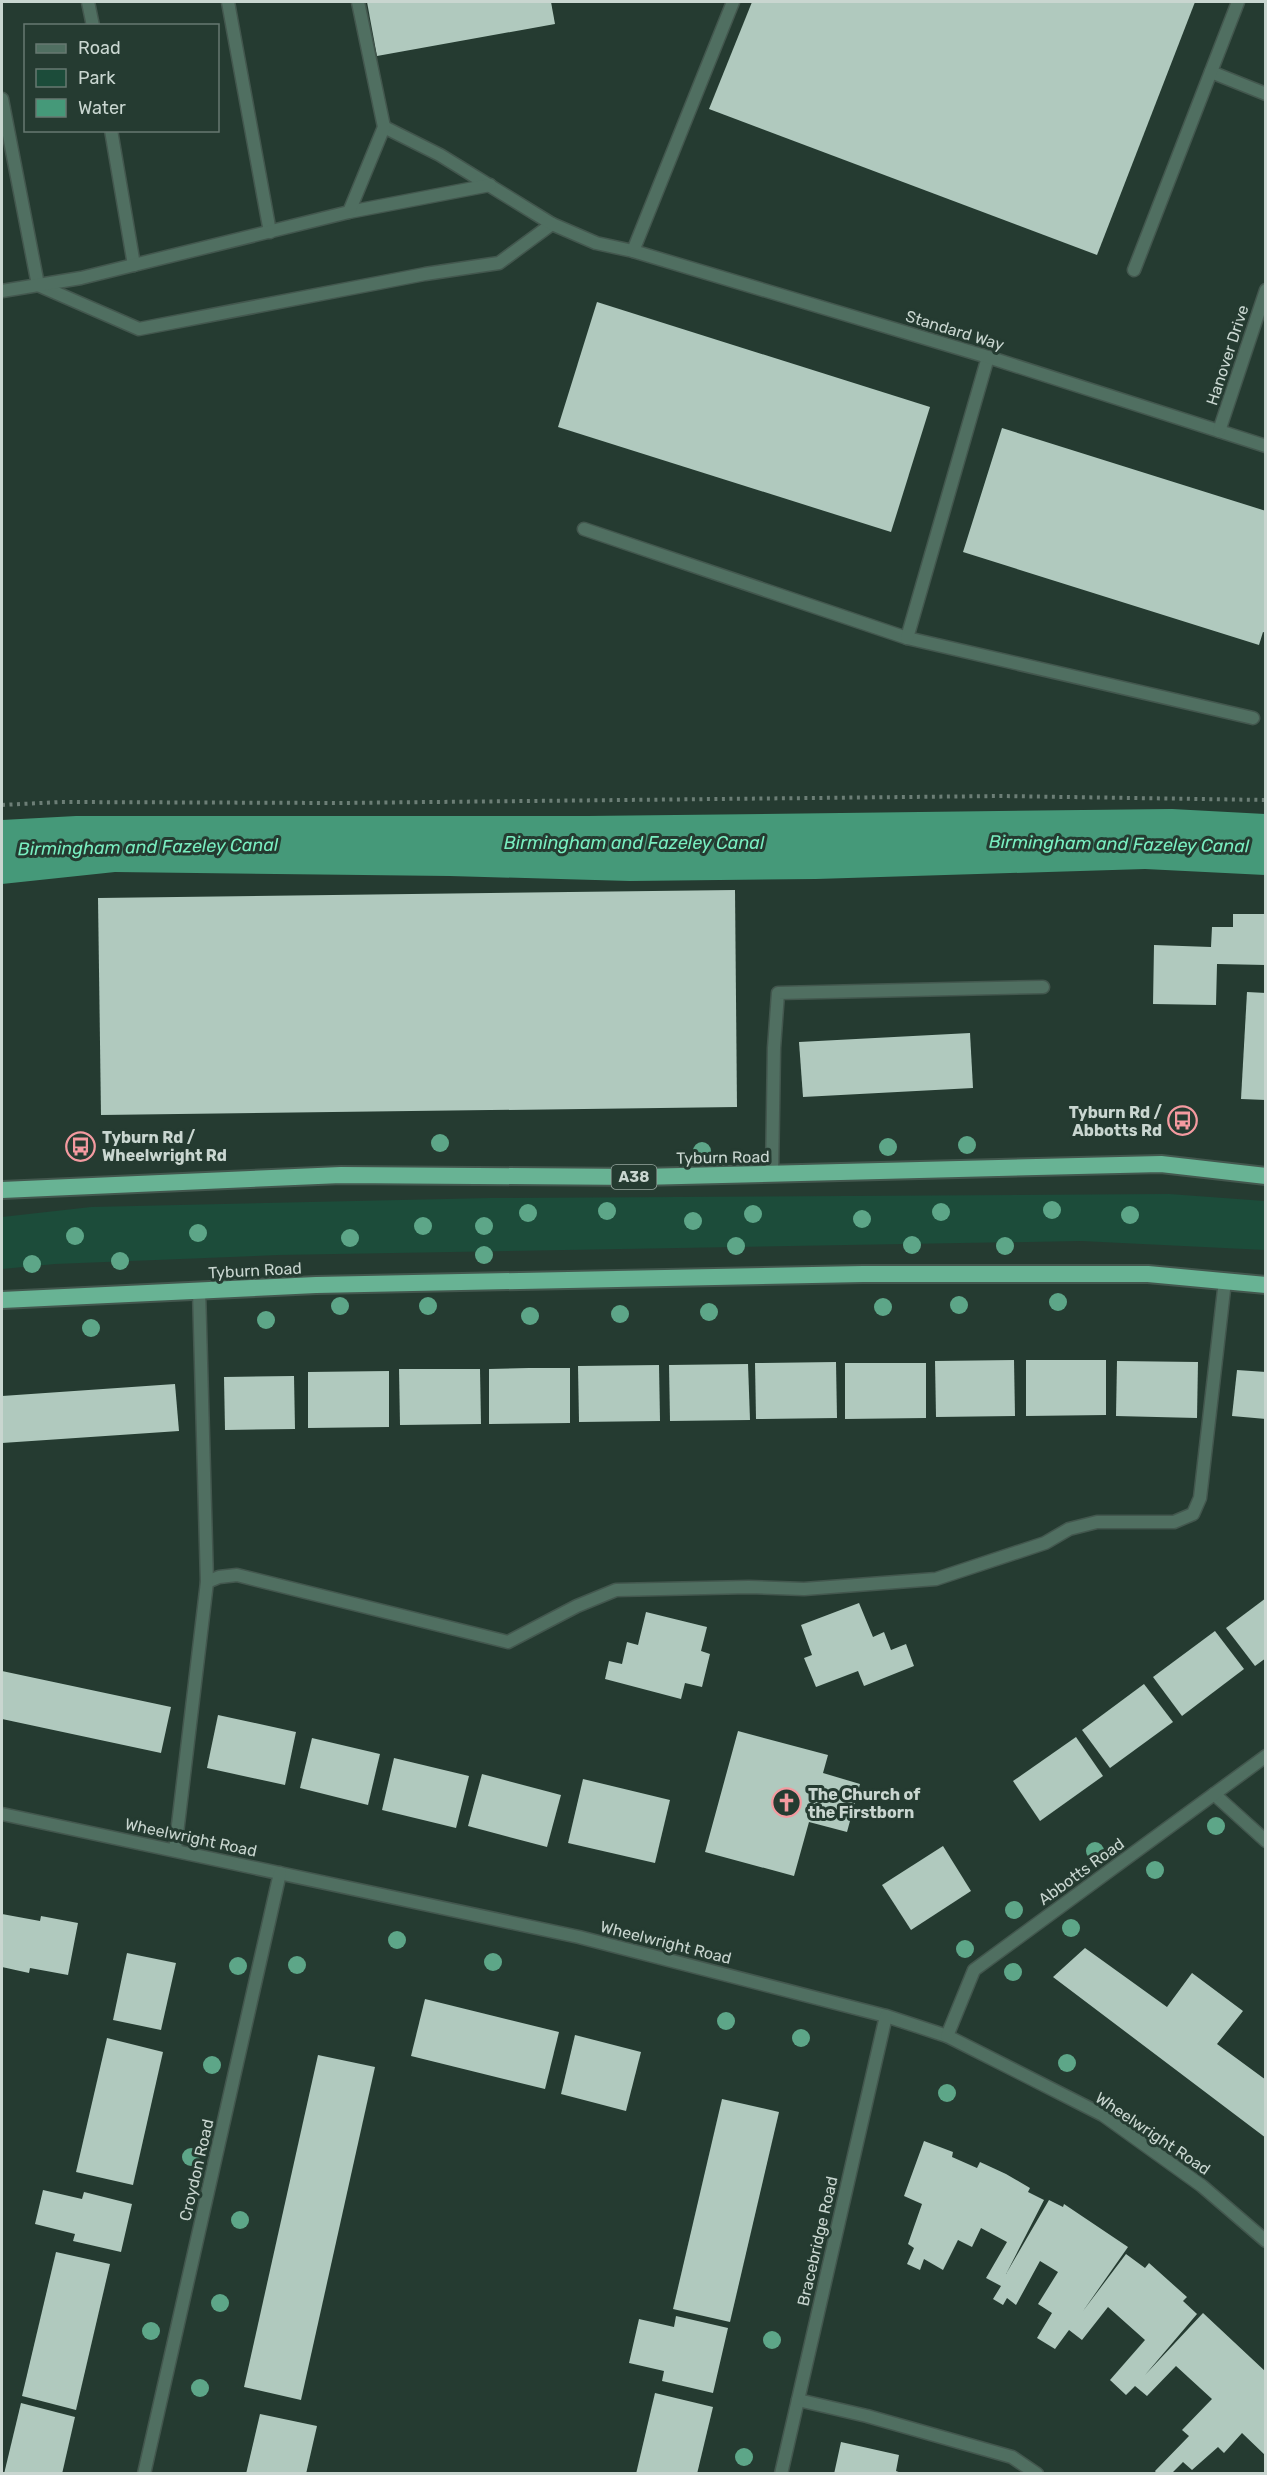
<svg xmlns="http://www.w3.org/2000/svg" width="1267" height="2475" font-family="Rubik,sans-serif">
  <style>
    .green { fill: #1c4c3a }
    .water { fill: #459979 }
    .building { fill: #b0c9be }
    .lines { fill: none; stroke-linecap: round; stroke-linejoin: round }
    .service-casing { stroke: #43574e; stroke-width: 15 }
    .minor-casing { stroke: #43574e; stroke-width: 15 }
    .trunk-casing { stroke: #43574e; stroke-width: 20 }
    .path { stroke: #6c7e76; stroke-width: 4; stroke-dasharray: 3 4.5; stroke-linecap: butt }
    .service { stroke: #506f61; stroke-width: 12 }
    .minor { stroke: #506f61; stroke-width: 12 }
    .trunk { stroke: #68b394; stroke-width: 16 }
    .tree { fill: #5da688 }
    .labels { text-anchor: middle; stroke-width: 6; stroke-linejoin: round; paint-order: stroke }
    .shield { fill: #253b31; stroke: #98a8a0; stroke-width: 1.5 }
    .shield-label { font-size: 15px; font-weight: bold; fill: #c9d6d0 }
    .street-label { font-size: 16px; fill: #c9d6d0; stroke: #253b31 }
    .poi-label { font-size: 16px; font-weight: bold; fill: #c9d6d0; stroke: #253b31; text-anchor: start }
    .water-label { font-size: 18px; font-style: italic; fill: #79eec0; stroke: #253b31 }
  </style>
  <rect width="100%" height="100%" fill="#253b31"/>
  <path class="green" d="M1169,1194L1265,1201V1250L1081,1241L278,1255L55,1264L2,1269V1217L91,1207L490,1198Z"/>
  <path class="water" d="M1172,809L1265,814V875L1145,869L816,879L630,881L450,876L115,872L2,884V820L76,816H587Z"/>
  <g class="building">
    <path d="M367,2H551L555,24L377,56Z"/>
    <path d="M752,2H1195L1097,255L709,109Z"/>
    <path d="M597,302L930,407L891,532L558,427Z"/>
    <path d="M1002,428L1266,511V633L1263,632L1259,645L963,552Z"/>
    <path d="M735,890L737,1107L101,1115L98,898Z"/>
    <path d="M1233,914H1266V965L1217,964L1216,1005L1153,1004L1154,945L1211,947L1212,927H1233Z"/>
    <path d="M1247,992L1266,993V1100L1241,1099Z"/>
    <path d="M970,1033L973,1088L803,1097L799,1042Z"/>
    <path d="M1014,1360L1015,1416L936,1417L935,1361Z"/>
    <path d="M1026,1360H1106V1415L1026,1416Z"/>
    <path d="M1117,1361L1198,1362L1197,1418L1116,1416Z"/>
    <path d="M836,1362L837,1418L756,1419L755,1363Z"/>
    <path d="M845,1363H926V1418L845,1419Z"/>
    <path d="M748,1364L750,1420L670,1421L669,1365Z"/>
    <path d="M659,1365L660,1421L579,1422L578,1366Z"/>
    <path d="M529,1368H570V1423L489,1424V1369Z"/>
    <path d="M399,1369H480L481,1424L400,1425Z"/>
    <path d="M1237,1370L1266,1372V1419L1232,1416Z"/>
    <path d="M389,1371V1427L308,1428V1372Z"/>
    <path d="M294,1376L295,1429L225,1430L224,1377Z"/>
    <path d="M175,1384L179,1431L2,1443V1396Z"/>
    <path d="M1266,1598V1658L1255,1666L1226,1628Z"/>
    <path d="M859,1603L873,1637L884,1632L891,1650L906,1644L914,1666L864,1686L858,1671L816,1687L804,1658L812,1655L801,1625Z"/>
    <path d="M646,1612L707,1627L701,1651L710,1654L702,1687L685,1683L681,1699L605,1679L609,1661L622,1664L627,1642L638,1645Z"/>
    <path d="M1215,1631L1244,1669L1182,1716L1153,1677Z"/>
    <path d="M2,1671L171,1707L161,1753L2,1719Z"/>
    <path d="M1144,1684L1173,1722L1110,1768L1082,1730Z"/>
    <path d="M218,1715L296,1732L285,1785L207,1768Z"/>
    <path d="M738,1731L828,1755L823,1773L860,1784L847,1832L809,1822L794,1876L705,1852Z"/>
    <path d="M1076,1737L1103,1776L1040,1821L1013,1781Z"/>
    <path d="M312,1738L380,1754L368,1805L300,1788Z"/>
    <path d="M394,1758L469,1776L456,1828L382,1810Z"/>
    <path d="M482,1774L561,1795L547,1847L468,1826Z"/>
    <path d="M583,1779L670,1800L655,1863L568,1843Z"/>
    <path d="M943,1846L971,1891L911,1930L882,1885Z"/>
    <path d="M2,1914L40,1921L41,1916L78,1923L68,1975L30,1968L29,1973L2,1967Z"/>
    <path d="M1085,1948L1167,2007L1192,1973L1243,2011L1217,2044L1266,2080V2138L1053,1977Z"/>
    <path d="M127,1953L176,1963L161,2030L113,2020Z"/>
    <path d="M425,1999L559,2032L545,2089L411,2056Z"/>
    <path d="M575,2035L641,2052L626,2111L561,2094Z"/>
    <path d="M107,2038L163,2052L133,2185L76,2172Z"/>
    <path d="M318,2055L375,2067L301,2400L244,2387Z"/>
    <path d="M722,2099L779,2112L730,2322L673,2309Z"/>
    <path d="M924,2141L953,2152L952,2157L977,2168L980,2162L1006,2174L1030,2188L1028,2192L1044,2200L1006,2274L1049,2200L1063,2207L1064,2204L1128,2247L1083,2311L1126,2254L1145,2268L1149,2263L1187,2297L1183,2301L1197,2314L1145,2375L1203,2313L1266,2372V2456L1242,2433L1224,2453L1218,2447L1192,2470L1183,2462L1171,2474H1157L1155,2471L1189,2436L1182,2430L1212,2399L1176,2366L1147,2396L1135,2386L1126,2395L1110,2380L1145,2340L1108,2307L1082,2340L1069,2330L1055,2349L1037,2338L1052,2313L1038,2304L1058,2272L1040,2261L1016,2305L1007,2298L1003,2305L993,2299L1001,2286L986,2278L1007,2242L981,2228L972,2247L958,2240L943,2270L924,2259L920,2270L907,2264L914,2248L908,2244L922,2204L904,2196Z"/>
    <path d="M43,2190L82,2199L84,2192L132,2204L121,2252L73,2241L75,2234L35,2224Z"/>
    <path d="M56,2252L110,2264L76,2410L22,2396Z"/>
    <path d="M676,2316L728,2328L713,2393L662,2381L664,2371L629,2363L639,2319L674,2327Z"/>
    <path d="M655,2393L713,2407L697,2474H636Z"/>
    <path d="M21,2403L75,2417L62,2474H4Z"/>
    <path d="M260,2414L317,2426L306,2474H246Z"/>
    <path d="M841,2442L899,2455L896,2471L904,2474H834Z"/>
  </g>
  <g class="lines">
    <defs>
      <g id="service">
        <path d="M88,2L93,26"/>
        <path d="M228,2L270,232"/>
        <path d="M1211,72L1266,94"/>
        <path d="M2,99L38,285L139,329L425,274L499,263L552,224"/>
        <path d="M384,127L440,155L552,224L596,243L633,251"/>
        <path d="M111,130L134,265"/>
        <path d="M349,212L490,185"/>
        <path d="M1134,270L1238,2"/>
        <path d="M2,291L81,278L349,212L384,127L358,2"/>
        <path d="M584,529L907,638L1253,718"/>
        <path d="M907,638L988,357"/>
        <path d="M772,1174L774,1048L778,993L1043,987"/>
        <path d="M207,1582L219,1577L237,1575L508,1642L577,1606L616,1590L749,1587L804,1589L936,1579L1045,1543L1069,1529L1097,1522H1174L1193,1514L1200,1498L1225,1281"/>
        <path d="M1214,1794L1266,1841"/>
        <path d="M175,1850L207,1582L199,1290"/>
        <path d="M798,2400L867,2416L1012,2457L1037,2474"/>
      </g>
      <g id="minor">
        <path d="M733,2L633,251L988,357L1266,446"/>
        <path d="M1219,431L1266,290"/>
        <path d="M2,1814L579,1937L886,2016L947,2036L1103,2115L1202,2186L1266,2241"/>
        <path d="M947,2036L974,1970L1266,1756"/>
        <path d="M144,2474L280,1873"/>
        <path d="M781,2474L886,2016"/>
      </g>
      <g id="trunk">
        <path d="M2,1190L341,1175L640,1177L1161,1164L1266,1176"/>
        <path d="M2,1300L316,1285L863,1274H1148L1266,1285"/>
      </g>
    </defs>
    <use href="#service" class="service-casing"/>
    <use href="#minor" class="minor-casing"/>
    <use href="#trunk" class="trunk-casing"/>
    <path class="path" d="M2,805L61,802L339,803L1001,796L1266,800"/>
    <use href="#service" class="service"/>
    <use href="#minor" class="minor"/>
    <use href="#trunk" class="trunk"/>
  </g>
  <g class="tree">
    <circle cx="440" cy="1143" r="9"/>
    <circle cx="967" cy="1145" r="9"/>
    <circle cx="888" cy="1147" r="9"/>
    <circle cx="702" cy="1151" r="9"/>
    <circle cx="1052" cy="1210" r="9"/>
    <circle cx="607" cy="1211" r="9"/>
    <circle cx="941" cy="1212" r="9"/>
    <circle cx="528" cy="1213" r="9"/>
    <circle cx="753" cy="1214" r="9"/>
    <circle cx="1130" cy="1215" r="9"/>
    <circle cx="862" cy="1219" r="9"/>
    <circle cx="693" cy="1221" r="9"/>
    <circle cx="423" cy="1226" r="9"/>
    <circle cx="484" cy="1226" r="9"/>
    <circle cx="198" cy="1233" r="9"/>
    <circle cx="75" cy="1236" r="9"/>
    <circle cx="350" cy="1238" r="9"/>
    <circle cx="912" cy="1245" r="9"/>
    <circle cx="736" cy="1246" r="9"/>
    <circle cx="1005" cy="1246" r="9"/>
    <circle cx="484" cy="1255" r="9"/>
    <circle cx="120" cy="1261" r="9"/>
    <circle cx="32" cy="1264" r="9"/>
    <circle cx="1058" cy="1302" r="9"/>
    <circle cx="959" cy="1305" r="9"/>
    <circle cx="340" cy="1306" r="9"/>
    <circle cx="428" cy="1306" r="9"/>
    <circle cx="883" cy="1307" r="9"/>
    <circle cx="709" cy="1312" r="9"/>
    <circle cx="620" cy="1314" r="9"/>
    <circle cx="530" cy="1316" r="9"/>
    <circle cx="266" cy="1320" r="9"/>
    <circle cx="91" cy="1328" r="9"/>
    <circle cx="1216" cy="1826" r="9"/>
    <circle cx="1095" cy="1851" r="9"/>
    <circle cx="1155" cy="1870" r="9"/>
    <circle cx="1014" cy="1910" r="9"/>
    <circle cx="1071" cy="1928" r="9"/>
    <circle cx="397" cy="1940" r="9"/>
    <circle cx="965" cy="1949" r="9"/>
    <circle cx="493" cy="1962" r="9"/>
    <circle cx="297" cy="1965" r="9"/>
    <circle cx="238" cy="1966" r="9"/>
    <circle cx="1013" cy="1972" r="9"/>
    <circle cx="726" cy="2021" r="9"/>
    <circle cx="801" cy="2038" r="9"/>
    <circle cx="1067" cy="2063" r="9"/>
    <circle cx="212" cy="2065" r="9"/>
    <circle cx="947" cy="2093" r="9"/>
    <circle cx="191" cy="2157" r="9"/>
    <circle cx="240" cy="2220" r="9"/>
    <circle cx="220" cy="2303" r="9"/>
    <circle cx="151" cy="2331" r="9"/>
    <circle cx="772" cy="2340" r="9"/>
    <circle cx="200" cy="2388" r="9"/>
    <circle cx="744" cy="2457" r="9"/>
  </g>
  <defs>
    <symbol id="bus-ring" viewBox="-11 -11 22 22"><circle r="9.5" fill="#253b31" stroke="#f49aa0" stroke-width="1.5"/><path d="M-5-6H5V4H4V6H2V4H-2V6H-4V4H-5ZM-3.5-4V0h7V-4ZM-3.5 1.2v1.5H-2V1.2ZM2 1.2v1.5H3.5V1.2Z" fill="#f49aa0"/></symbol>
    <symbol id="church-ring" viewBox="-11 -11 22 22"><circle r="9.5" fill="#253b31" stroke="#f49aa0" stroke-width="1.5"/><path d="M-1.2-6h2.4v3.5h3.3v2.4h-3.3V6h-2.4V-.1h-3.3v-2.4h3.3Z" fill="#f49aa0"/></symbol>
  </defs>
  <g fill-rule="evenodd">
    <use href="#bus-ring" x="1166" y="1104" width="33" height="33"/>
    <use href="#bus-ring" x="64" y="1130" width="33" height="33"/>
    <use href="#church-ring" x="770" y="1786" width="33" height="33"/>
  </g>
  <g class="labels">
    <rect class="shield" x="611.5" y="1165" width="45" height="24" rx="4.5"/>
    <g class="shield-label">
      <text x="634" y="1182">A38</text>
    </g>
    <g class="street-label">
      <text transform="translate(955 330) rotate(17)" y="6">Standard Way</text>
      <text transform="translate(1227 355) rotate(-72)" y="6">Hanover Drive</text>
      <text transform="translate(723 1157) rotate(-1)" y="6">Tyburn Road</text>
      <text transform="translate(255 1270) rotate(-3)" y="6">Tyburn Road</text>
      <text transform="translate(191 1837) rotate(12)" y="6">Wheelwright Road</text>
      <text transform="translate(1081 1871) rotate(-36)" y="6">Abbotts Road</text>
      <text transform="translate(666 1942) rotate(14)" y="6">Wheelwright Road</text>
      <text transform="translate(1153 2133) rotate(34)" y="6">Wheelwright Road</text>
      <text transform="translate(196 2170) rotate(-77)" y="6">Croydon Road</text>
      <text transform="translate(817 2241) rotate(-77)" y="6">Bracebridge Road</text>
    </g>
    <g class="poi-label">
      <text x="1162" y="1118" text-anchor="end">Tyburn Rd /<tspan x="1162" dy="18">Abbotts Rd</tspan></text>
      <text x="102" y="1143">Tyburn Rd /<tspan x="102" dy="18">Wheelwright Rd</tspan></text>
      <text x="808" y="1800">The Church of<tspan x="808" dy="18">the Firstborn</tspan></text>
    </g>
    <g class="water-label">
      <text x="634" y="849">Birmingham and Fazeley Canal</text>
      <text transform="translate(1119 844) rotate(1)" y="6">Birmingham and Fazeley Canal</text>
      <text transform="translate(148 847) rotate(-1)" y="6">Birmingham and Fazeley Canal</text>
    </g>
  </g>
  <rect width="1267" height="2475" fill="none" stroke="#c9d6d0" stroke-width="6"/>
  <rect x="24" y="24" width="195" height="108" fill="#253b31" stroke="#677971" stroke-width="1.5"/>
  <rect x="36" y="44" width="30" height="9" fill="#506f61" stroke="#677971" stroke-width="1.5"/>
  <text x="78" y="54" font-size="18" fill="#c9d6d0">Road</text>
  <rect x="36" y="69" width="30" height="18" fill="#1c4c3a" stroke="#677971" stroke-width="1.5"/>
  <text x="78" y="84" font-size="18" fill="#c9d6d0">Park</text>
  <rect x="36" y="99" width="30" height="18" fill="#459979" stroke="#677971" stroke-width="1.5"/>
  <text x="78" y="114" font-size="18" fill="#c9d6d0">Water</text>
</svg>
